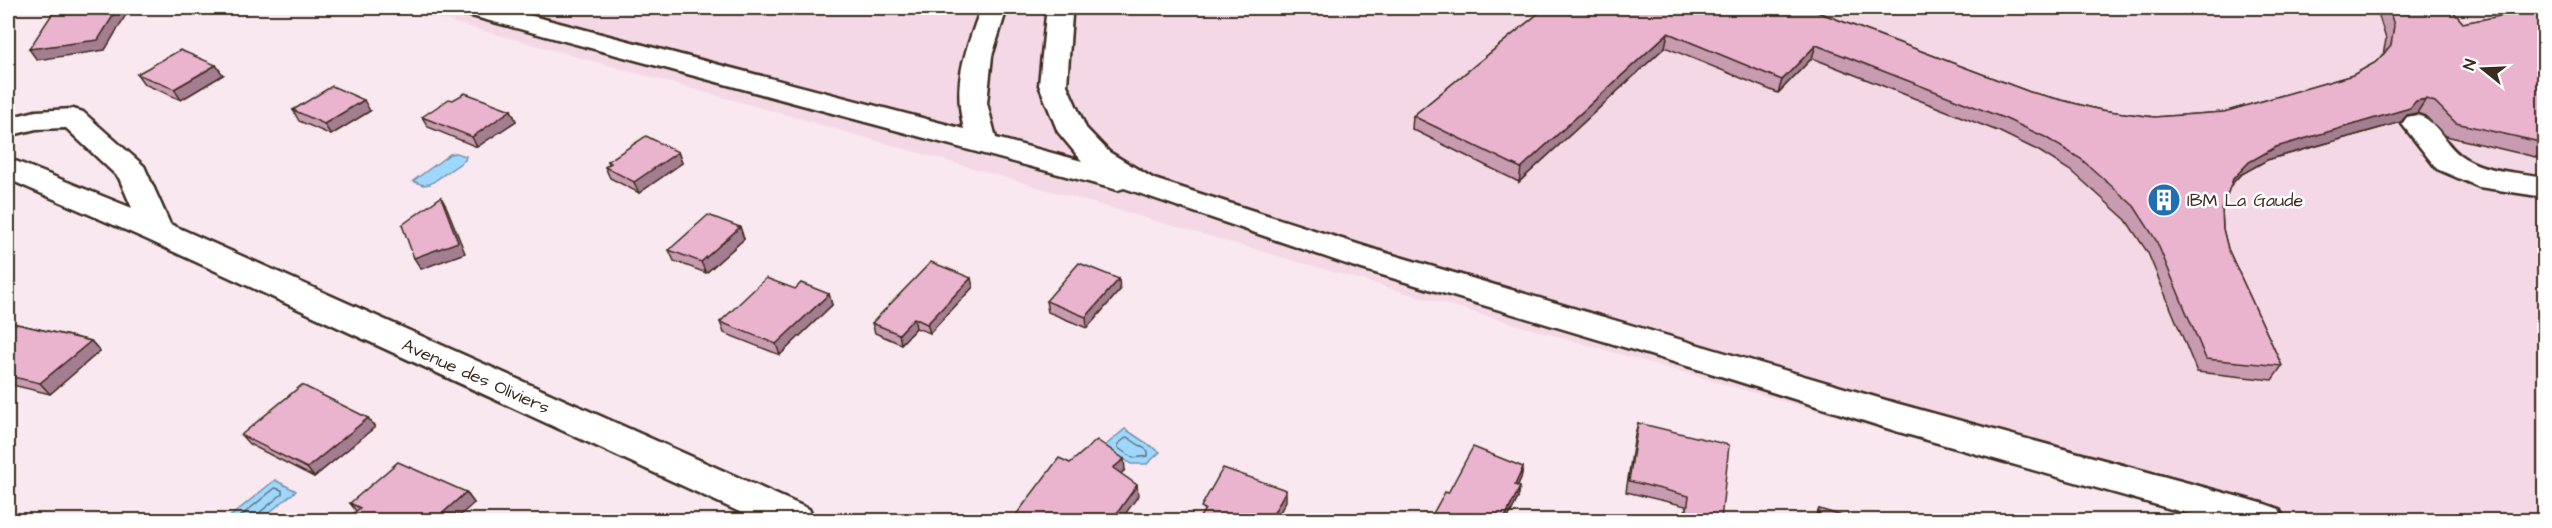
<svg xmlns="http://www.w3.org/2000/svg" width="2552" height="528" font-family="'Architects Daughter',sans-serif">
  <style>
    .built { fill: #f4d8e6 }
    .water { fill: #9fd8ff; stroke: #7792a5; stroke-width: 1.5 }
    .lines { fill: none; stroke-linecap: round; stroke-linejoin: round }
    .shore { stroke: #637078; stroke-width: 1.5 }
    .minor-casing { stroke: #3b2a1e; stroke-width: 5 }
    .minor { fill: #fff; fill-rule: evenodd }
    .wall { fill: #c99bb1; stroke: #3b2a1e; stroke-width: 1.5 }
    .shaded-wall { fill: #a47e90; stroke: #3b2a1e; stroke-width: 1.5 }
    .building { fill: #eab4ce; stroke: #3b2a1e; stroke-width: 1.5 }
    .labels { text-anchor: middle; stroke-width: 5; stroke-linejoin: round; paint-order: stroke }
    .poi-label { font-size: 18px; fill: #3b2a1e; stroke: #fff; text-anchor: start }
    .street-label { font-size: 18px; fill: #3b2a1e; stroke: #fff }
  </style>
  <rect width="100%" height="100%" fill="#f9e8f0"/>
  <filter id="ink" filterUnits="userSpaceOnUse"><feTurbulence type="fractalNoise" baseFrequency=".0167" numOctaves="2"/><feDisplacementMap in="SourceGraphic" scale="12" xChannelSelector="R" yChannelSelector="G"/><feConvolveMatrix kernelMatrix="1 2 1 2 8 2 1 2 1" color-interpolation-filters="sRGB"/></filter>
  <g filter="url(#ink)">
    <path class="built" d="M401,8H2544V520H2212L2156,501L1967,454L794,117Z"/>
    <g class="water">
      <path d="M456,153L466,156L465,160L430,184L423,185L413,181L450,154Z"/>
      <path d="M1125,429L1160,452L1147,464H1131L1105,446Z"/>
      <path d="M275,480L296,491L260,520H226Z"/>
    </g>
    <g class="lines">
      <g class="shore">
        <path d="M1127,437L1148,451V456L1133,458L1118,448V444Z"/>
        <path d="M236,520L275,488L282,490V494L258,514L257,520"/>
      </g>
      <defs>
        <g id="minor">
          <path d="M460,8H502L964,129C952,83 965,52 981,8H1007L992,56L987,103L996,138L1082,161L1058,132L1039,85L1046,15L1051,8H1077L1072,15L1067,85L1086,128L1109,152L1154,179L1376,250L1899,404L2265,504L2279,509L2285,520H2210L1899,432L1724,377L1352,266L1124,188L1118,190L464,14Z"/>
          <path d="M73,109L83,112L144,166L170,224L809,509L814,520H757L146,239L8,179V158L132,208L119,178L66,128L36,129L8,136V118L36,111Z"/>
          <path d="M2417,115C2438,120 2443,143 2460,155C2483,172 2517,172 2544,177V197L2479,187L2437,169L2402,124L2407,117Z"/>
        </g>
      </defs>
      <use href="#minor" class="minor-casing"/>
      <use href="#minor" class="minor"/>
    </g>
    <g class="wall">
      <path d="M1545,8L1815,11L2030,92L2101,110L2154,117L2224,112L2353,75L2378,61L2383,56L2386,39L2378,13L2374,8H2450L2463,23L2544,8V159L2446,136L2425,116L2417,113L2407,115L2401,122L2267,160L2240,175L2230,186L2222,209L2223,229L2228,249L2282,366L2272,380L2197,372L2148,253L2126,220L2074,173L2039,151L2000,132L1812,58L1778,93L1665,47L1519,182L1412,129L1413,116Z"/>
      <path d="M137,74L223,75L181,100L144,84Z"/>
      <path d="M293,110L370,111L331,135L299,121Z"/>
      <path d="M511,110L516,121L477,147L428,127L422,117Z"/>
      <path d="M678,152L682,163L639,193L610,178L605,167L609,164L608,161Z"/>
      <path d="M740,227L744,239L706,273L674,261L669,250Z"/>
      <path d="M973,287L930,333L916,328L901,344L875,333L872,323Z"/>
      <path d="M795,289L829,294L832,305L780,355L724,333L720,322Z"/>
      <path d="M1120,290L1087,328L1048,312L1046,301Z"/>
      <path d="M8,322L91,341L100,351L50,394L8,384Z"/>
      <path d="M368,418L375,427L314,477L249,444L241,435Z"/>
      <path d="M1638,423L1721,520H1684L1686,506L1626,492L1635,434Z"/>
      <path d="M1523,467L1521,478L1517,486L1520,487L1518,498L1507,520H1431V517L1448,493Z"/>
      <path d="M466,492L474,503L356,511L350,503Z"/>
      <path d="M1819,509L1855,520H1814Z"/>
    </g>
    <g class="shaded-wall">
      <path d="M118,8H130L105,50L37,60L29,49Z"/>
      <path d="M1668,33L1665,47L1519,182L1521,168Z"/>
      <path d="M1816,45L1812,58L1778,93L1782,80Z"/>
      <path d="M216,65L223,75L181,100L174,89Z"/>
      <path d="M2426,99L2417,113L2407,115L2401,122L2267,160L2240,175L2224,193L2233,179L2249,162L2276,147L2416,101Z"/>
      <path d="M364,100L370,111L331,135L324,124Z"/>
      <path d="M511,110L516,121L477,147L472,137Z"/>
      <path d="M678,152L682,163L639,193L634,182Z"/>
      <path d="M441,197L447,208L465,253L421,269L414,258Z"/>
      <path d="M740,227L744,239L706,273L701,262Z"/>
      <path d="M971,278L973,287L930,333L927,324Z"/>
      <path d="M1119,279L1120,290L1087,328L1086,317Z"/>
      <path d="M829,294L832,305L780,355L776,344Z"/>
      <path d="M914,318L916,328L901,344L899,334Z"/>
      <path d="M91,341L100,351L50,394L40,383Z"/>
      <path d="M368,418L375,427L314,477L307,468Z"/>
      <path d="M1124,459L1125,470L1115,479L1113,468Z"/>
      <path d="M1523,467L1521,478L1513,496L1515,485Z"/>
      <path d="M1137,485L1138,496L1121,520H1112Z"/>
      <path d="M1520,487L1518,498L1507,520H1504Z"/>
      <path d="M1286,490V501L1276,520H1270Z"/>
      <path d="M466,492L474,503L455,520H435Z"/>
    </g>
    <g class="building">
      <path d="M56,8H118L98,40L29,49Z"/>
      <path d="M1545,8H1813L1812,10L2030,92L2101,110L2154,117L2224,112L2353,75L2378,61L2391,45L2394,26L2389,8H2450L2463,23L2544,8V143L2456,123L2435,102L2426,99L2416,101L2410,108L2276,147L2249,162L2233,179L2222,209L2223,229L2228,249L2282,366L2206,359L2156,240L2134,206L2081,159L2045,137L2006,119L1816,45L1782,80L1668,33L1521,168L1413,116Z"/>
      <path d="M180,50L216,65L174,89L137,74Z"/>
      <path d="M332,86L364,100L324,124L293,110Z"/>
      <path d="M465,93L511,110L472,137L422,117L449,99L453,100Z"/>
      <path d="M646,136L678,152L634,182L605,167L611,163L608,161Z"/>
      <path d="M441,197L458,242L414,258L402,225Z"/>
      <path d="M708,215L740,227L701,262L669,250Z"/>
      <path d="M931,262L971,278L927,324L914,318L899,334L872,323Z"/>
      <path d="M1079,263L1119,279L1086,317L1046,301Z"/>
      <path d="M766,278L795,289L801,283L829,294L776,344L720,322Z"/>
      <path d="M8,322L91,341L40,383L8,376Z"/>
      <path d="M302,385L368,418L307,468L241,435Z"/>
      <path d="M1638,423L1729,445L1721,520H1700L1686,517L1689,496L1629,481Z"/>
      <path d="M1097,440L1124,459L1113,468L1137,485L1112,520H1061L1059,519L1058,520H1012L1059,458L1070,463Z"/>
      <path d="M1473,447L1523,467L1515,485L1520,487L1504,519L1494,515L1492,520H1439L1431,517L1445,492L1448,493Z"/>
      <path d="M398,462L466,492L435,520H346L360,508L350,503Z"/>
      <path d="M1223,468L1286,490L1270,520H1198L1205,509L1201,507Z"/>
      <path d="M1819,509L1855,520H1817Z"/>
      <path d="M586,516L596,520H582Z"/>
    </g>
  </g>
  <defs>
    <symbol id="building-disc" viewBox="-11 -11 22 22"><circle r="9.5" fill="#1f6fb2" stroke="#fff"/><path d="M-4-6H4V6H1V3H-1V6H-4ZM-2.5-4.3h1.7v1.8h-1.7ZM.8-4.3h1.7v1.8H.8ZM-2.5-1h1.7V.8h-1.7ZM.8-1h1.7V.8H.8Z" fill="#fff"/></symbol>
  </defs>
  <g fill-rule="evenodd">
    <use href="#building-disc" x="2145" y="181" width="38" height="38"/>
  </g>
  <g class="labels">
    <g class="poi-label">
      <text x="2187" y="206">IBM La Gaude</text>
    </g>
    <g class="street-label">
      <text transform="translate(476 376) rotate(24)" y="6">Avenue des Oliviers</text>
    </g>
  </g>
  <rect width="2552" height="528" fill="none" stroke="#fff" stroke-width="30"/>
  <rect x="15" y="15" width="2522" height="498" fill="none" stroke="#3b2a1e" stroke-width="2" filter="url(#ink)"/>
  <g transform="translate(2483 69) rotate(288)" stroke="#ffffff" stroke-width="4.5" paint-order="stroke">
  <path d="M0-4.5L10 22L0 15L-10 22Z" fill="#3b2a1e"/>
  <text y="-9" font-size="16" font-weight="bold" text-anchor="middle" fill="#3b2a1e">N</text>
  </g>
</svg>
